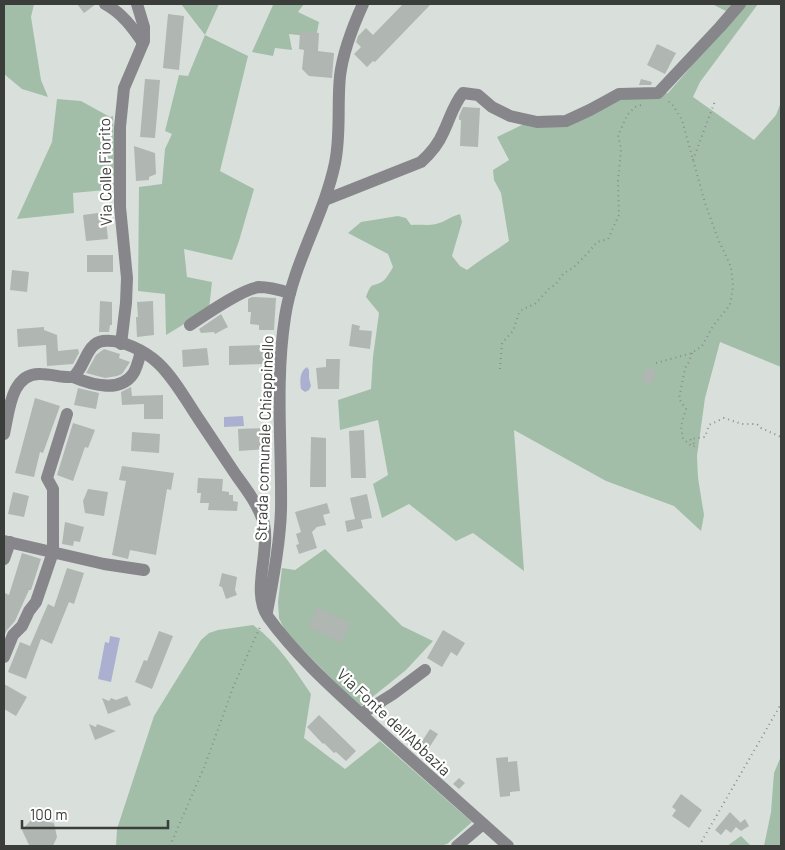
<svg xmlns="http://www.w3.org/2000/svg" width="785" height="850" font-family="Barlow,sans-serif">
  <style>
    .green { fill: #a2bea8 }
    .water { fill: #abb0d1 }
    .building { fill: #b0b6b1 }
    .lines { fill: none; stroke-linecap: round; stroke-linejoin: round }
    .path { stroke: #898e8a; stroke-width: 2; stroke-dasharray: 1 4; stroke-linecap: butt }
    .minor { stroke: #87878b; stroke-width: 12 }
    .labels { text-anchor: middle; stroke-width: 4.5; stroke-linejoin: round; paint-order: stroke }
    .street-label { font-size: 16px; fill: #3a3d3a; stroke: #fff }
  </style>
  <rect width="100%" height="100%" fill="#d9e0db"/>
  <g class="green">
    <path d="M4,4H34L31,17L41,80L48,97L22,89L4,74Z"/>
    <path d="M181,4H219L205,35L248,56L220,171L254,189L239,241L232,260L184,249L187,277L212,282L209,309L166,335L165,294L138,291L139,187L162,184L165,149L172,134L165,131L179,75L188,76L205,35Z"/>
    <path d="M270,4H304L298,12L319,22L316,37L289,34L292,50L275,48L273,56L252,52L273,5Z"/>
    <path d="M712,4H758L700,82L693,97L754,140L776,115L781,102V367L720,342L705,398L697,456L698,478L704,515L701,531L674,506L606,481L514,430L524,571L473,533L456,541L409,504L382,518L373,484L388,475L378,420L340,430L338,400L371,389L373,357L379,313L366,297C372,280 373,288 383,281C387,278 390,272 393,267L388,254L348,233L361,222L398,216L406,218L411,225C420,224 428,226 436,224C445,222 451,216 460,214L462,222L452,256L460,266L467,270C481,259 495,251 509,241L501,193L494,180L493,170L509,160L497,137L536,118L564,116L616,90L647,96L668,93L689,69L728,12Z"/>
    <path d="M57,99L81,101L110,117L113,116L116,189L73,193L74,213L17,219L52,142Z"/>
    <path d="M325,549L402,626L433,641L406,670L360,707L286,633L279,618L278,602L282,568L295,570Z"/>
    <path d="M253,625C278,643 294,669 311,694L304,738L345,769L380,741L472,822L447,844L440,846H116L117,829L154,716L201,640L209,633L218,630Z"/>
    <path d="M781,756V846H764L771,812L774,773Z"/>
    <path d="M741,836L751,846H727Z"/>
  </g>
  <g class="water">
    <path d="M307,367L309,370V378L311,386L309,390L305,392L301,389C300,381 299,372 307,367Z"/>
    <path d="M243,416L244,426L224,427V417Z"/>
    <path d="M110,636L120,638L111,682L98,679L105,642L109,643Z"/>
  </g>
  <g class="building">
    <path d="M77,4H96L84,13Z"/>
    <path d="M403,4H431L375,62L373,61L367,67L354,54L361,47L356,42L358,36L366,28L373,35Z"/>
    <path d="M168,14L184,16L179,70L163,68Z"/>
    <path d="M300,31L319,33L318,51L334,53L332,78L309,76L302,69L304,50L299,49Z"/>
    <path d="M657,44L676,53L665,74L647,65Z"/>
    <path d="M145,79L160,80L155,138L140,137Z"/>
    <path d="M641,79L652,82L651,85H639Z"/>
    <path d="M463,107L480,108L478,147L460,146L461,120H459V116Z"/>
    <path d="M134,146L155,153L156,174L149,177V180L136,181Z"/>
    <path d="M105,212L108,239L86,241L83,215Z"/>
    <rect x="87" y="255" width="26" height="17"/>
    <path d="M12,270L29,272L27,292L10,290Z"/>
    <path d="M252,297L276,298L274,330H259V325L250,324L251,312H248V299Z"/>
    <path d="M100,301L112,302V325H110L109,332H99Z"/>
    <path d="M153,301L154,335L137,337L136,317H138L137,302Z"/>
    <path d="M221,314L228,327L215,334L214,332L201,333L199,329Z"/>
    <path d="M352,324L360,326L359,330L372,331L370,349L349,346Z"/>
    <path d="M44,327V330L57,335L58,351L78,349L79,353L73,364L47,366L46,345L18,347L17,329Z"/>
    <path d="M264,345L265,364L229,365V346Z"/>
    <path d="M207,348L209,365L183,367L182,350Z"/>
    <path d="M104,349L120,354L119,358L130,362L122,374L117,376L105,378L86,373L96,355Z"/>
    <path d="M326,359H340L339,389H318L316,368L326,367Z"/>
    <path d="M647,367L657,372L650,385L642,379Z"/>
    <path d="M131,387L132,396L163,395V419H144V404L122,405L121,392Z"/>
    <path d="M78,388L99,393L96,409L74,405Z"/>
    <path d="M35,398L60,406L43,453L40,452L34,477L15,473Z"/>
    <path d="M73,423L95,430L88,448L85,447L73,481L57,475Z"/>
    <path d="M264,428L266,449L239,451L238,429Z"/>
    <path d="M364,430L366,478H351L349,431Z"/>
    <path d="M132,432L160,434L159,453L131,451Z"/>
    <path d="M311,437L326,438V487H310Z"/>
    <path d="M122,466L174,473L171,490L167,489L156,555L130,550L128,559L112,555L126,481L119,480Z"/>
    <path d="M198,478L223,479L222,491L229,492V495H233V501L238,502L237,511L208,510L209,503H200L201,493H197Z"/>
    <path d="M88,489L108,492L104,516L85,513L83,501Z"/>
    <path d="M13,492L29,496L24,517L8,514Z"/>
    <path d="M367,494L372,518L361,520L363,528L347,532L345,521L355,519L350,498Z"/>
    <path d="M327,503L330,513L323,515L326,525L317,527L312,532L317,548L299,554L296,545L299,544L296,534L301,532L295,512Z"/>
    <path d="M65,522L84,527L80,542L74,541L73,546L62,544Z"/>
    <path d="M22,553L41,559L31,590H29L15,621L7,630L4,636V598L5,593L9,595Z"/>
    <path d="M67,568L84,573L74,604L69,602L52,644L41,639L26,679L8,672L20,642L30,646L48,604L54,607Z"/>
    <path d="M222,573L237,577L235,590L237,595L226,599L222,587L219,586Z"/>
    <path d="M317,607L351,623L341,643L308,627Z"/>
    <path d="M443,630L465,643L457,656L451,652L442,667L427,658Z"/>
    <path d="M159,631L173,636L152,689L135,682L144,660L147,661Z"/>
    <path d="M4,684L27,697L16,716L4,709Z"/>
    <path d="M127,696L131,705L108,714L102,698L109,701L111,698L116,700Z"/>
    <path d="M319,715L356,751L346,761L336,752L334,753L324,743L323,744L307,727Z"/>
    <path d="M89,724L96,727L97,724L116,731L95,740Z"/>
    <path d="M430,729L438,734L425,754L417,749Z"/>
    <path d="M508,757V762L517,761L520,791L510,792V796L500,797L496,758Z"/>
    <path d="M459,778L465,783L459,789L453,784Z"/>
    <path d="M681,794L702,810L689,828L672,816L676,810L672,807Z"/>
    <path d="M730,812L740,822V823L745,819L749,826L741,831L736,827L731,833L726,829L721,835L715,830Z"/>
    <path d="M32,819L54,823L57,837L53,846L29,845L22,830Z"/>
  </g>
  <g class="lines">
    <g class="path">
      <path d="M693,160L715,101"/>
      <path d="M692,353L689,362L685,368L679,399L686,409L681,426L683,439L693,447L696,445L692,442L690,439L705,437L709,425L724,418L742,424H757L761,428L781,437"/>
      <path d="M656,363L692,353L702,346L713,326L730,305L733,286L731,267L718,239L705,203L682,120L672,104L667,100"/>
      <path d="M500,369L502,343L513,331L519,313L523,309L535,304L549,289L556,284L563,274L574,267L587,254L597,242L608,239L619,215L618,181L621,149L618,135L628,114L635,107L644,104"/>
      <path d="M170,846L205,765L234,685L261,625"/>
      <path d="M699,846L781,704"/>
    </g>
    <g class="minor">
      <path d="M105,4C122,13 133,28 143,43"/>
      <path d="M325,200L421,162C431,153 438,145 443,133C450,119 453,105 463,93L478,95L492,107L510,116L537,122L566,121L590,110L619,94L658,93L720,27L740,4"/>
      <path d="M190,325C205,315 242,289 259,287C269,287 280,290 290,293"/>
      <path d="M121,344L126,303L127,278L120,207V127L124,88L144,41V27L137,4"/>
      <path d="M73,377C90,384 119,394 133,374C137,368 139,359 141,351"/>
      <path d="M4,434C9,412 11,372 41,374C52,374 62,378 73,377C85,368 86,343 103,341C122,339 145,351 158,363C175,379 187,402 200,421C212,439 224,457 236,475C247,490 259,506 264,524C270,553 251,592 268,617C294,653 329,685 362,715C410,759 459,802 508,846"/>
      <path d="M4,541L104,564L144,570"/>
      <path d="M4,559L10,542"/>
      <path d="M267,612C273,579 280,543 281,510C282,446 275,382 285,317C293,263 324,216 335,163C341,134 337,105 340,76C343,51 353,26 363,4"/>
      <path d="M4,657L13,635L22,626L29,611L36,602L53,552V489L47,478L67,414"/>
      <path d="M361,714L393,694L425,670"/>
      <path d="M457,846L483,824"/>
    </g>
  </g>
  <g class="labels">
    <g class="street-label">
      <text transform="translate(105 172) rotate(-91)" y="6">Via Colle Fiorito</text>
      <text transform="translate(264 438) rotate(-88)" y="6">Strada comunale Chiappinello</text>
      <text transform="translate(394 722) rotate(43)" y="6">Via Fonte dell'Abbazia</text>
    </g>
  </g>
  <rect width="785" height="850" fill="none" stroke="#3a3d3a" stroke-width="10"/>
  <path d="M22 820v8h146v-8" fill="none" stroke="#3a3d3a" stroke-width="2.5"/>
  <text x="30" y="820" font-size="15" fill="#3a3d3a" stroke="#ffffff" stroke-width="4" paint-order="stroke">100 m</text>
</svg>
